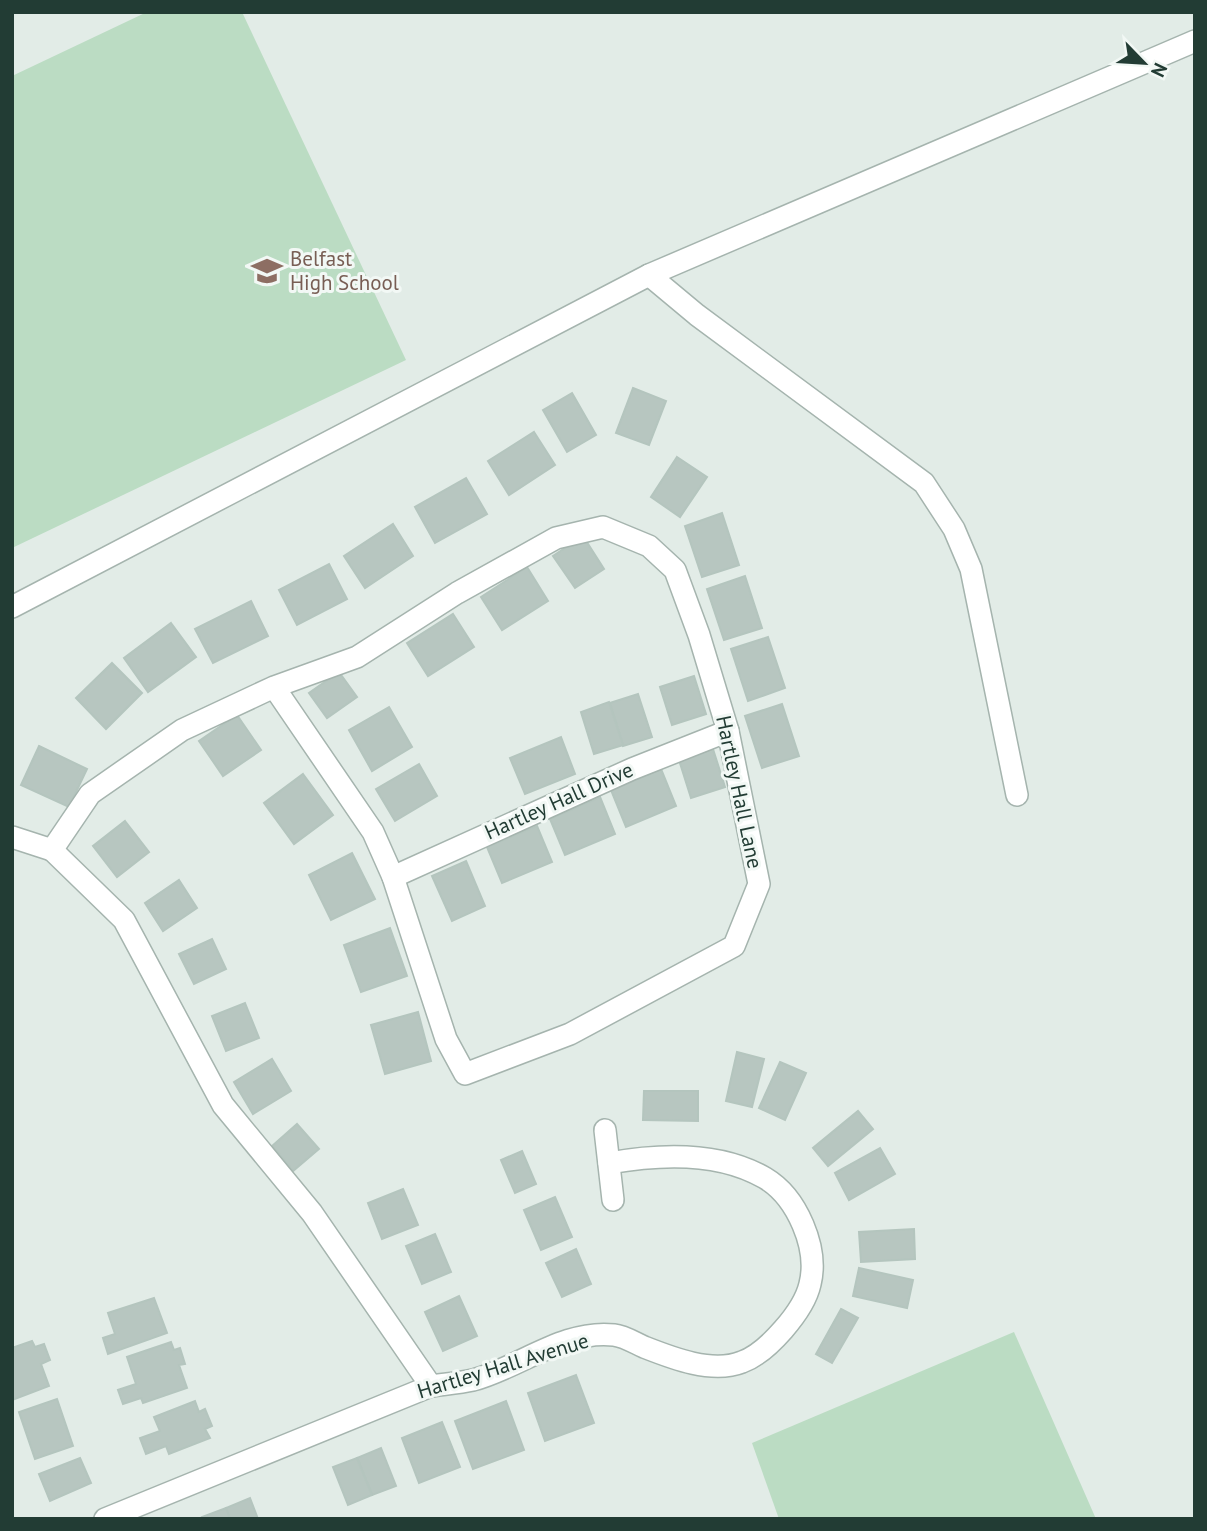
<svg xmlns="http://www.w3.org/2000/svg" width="1207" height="1531" font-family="'PT Sans',sans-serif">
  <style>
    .green { fill: #bbdcc3 }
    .building { fill: #b7c6c0; stroke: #b4c5be; stroke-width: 2 }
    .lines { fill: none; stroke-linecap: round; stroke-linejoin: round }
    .minor-casing { stroke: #a5b4ae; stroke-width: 24 }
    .minor { stroke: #fff; stroke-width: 21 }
    .labels { text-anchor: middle; stroke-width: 6; stroke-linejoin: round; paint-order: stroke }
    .education-label { font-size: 21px; fill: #785e54; stroke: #f2f8f5; text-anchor: start }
    .street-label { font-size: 21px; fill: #223c34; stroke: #f2f8f5 }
  </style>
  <rect width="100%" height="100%" fill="#e2ece7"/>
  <g class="green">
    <path d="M147,12H242L406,360L12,548V76Z"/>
    <path d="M1014,1332L1096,1519H779L752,1443Z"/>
  </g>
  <g class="building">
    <path d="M633,388L666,401L649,445L616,433Z"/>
    <path d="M572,393L596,435L567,452L543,410Z"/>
    <path d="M534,432L555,465L509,495L488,461Z"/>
    <path d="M677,457L707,477L680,517L651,497Z"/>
    <path d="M466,478L487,514L435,543L415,507Z"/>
    <path d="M722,513L739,565L702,577L685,526Z"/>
    <path d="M393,524L413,556L365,588L344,556Z"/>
    <path d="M583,536L604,569L575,588L553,556Z"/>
    <path d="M329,564L347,599L297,625L279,590Z"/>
    <path d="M527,567L548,601L502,630L481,597Z"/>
    <path d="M745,576L762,628L724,640L707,589Z"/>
    <path d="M251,601L268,636L213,663L195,629Z"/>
    <path d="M453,614L474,647L428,676L407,643Z"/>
    <path d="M171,623L196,657L148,692L124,658Z"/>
    <path d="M768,637L785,688L748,701L731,649Z"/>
    <path d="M112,663L142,693L106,729L76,698Z"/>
    <path d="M339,672L357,697L327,718L309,693Z"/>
    <path d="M694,676L706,714L672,725L660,687Z"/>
    <path d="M638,694L652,737L623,746L610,703Z"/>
    <path d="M609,702L623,745L594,754L581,712Z"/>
    <path d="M782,704L799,756L762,768L745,716Z"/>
    <path d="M389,707L412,747L372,771L349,730Z"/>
    <path d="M237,715L261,750L223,776L199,741Z"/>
    <path d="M561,737L575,774L525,794L510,758Z"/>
    <path d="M39,746L87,769L69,807L21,785Z"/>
    <path d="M713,749L725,787L691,798L679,760Z"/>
    <path d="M419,764L437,796L395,821L376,789Z"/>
    <path d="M661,769L676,806L626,827L611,790Z"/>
    <path d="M303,774L333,815L294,844L264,803Z"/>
    <path d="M600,797L615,834L565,855L550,819Z"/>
    <path d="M125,821L149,852L117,877L93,846Z"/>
    <path d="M537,826L552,862L502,883L487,847Z"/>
    <path d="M352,853L375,899L331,920L309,875Z"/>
    <path d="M466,861L485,906L452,921L432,876Z"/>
    <path d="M179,880L197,908L163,931L145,903Z"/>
    <path d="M390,928L407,976L361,992L344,945Z"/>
    <path d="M212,939L226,969L194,984L179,954Z"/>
    <path d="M245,1003L259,1038L226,1051L212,1016Z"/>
    <path d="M418,1012L431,1061L385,1074L371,1025Z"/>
    <path d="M737,1052L764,1059L752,1107L726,1101Z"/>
    <path d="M272,1059L291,1091L253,1114L234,1082Z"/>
    <path d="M780,1062L806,1073L785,1120L759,1108Z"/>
    <path d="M644,1091H698V1121L643,1120Z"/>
    <path d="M858,1111L873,1129L828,1166L813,1148Z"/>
    <path d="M297,1124L319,1149L293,1171L272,1146Z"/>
    <path d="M880,1148L895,1174L849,1200L835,1173Z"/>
    <path d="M522,1151L536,1184L515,1193L501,1160Z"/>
    <path d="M403,1189L418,1225L382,1239L368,1203Z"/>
    <path d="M555,1197L572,1237L541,1250L524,1210Z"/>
    <path d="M914,1229L915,1259L861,1262L859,1232Z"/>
    <path d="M435,1234L451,1272L422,1284L406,1246Z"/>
    <path d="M576,1249L591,1284L562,1297L546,1263Z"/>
    <path d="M859,1268L913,1280L907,1308L853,1296Z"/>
    <path d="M459,1296L477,1336L443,1351L425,1312Z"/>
    <path d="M154,1298L167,1333L108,1354L103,1338L115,1334L108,1313Z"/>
    <path d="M841,1309L858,1318L832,1363L816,1354Z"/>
    <path d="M32,1341L35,1347L44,1344L50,1360L41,1364L49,1386L12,1400V1348Z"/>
    <path d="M171,1342L174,1350L180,1348L185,1364L179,1365L187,1388L143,1403L141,1398L123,1404L118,1390L136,1384L127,1357Z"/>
    <path d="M576,1375L594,1423L545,1441L528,1393Z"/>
    <path d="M57,1399L73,1446L35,1459L19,1412Z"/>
    <path d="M195,1401L199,1412L205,1409L212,1426L205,1429L210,1438L169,1454L166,1446L146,1454L140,1438L160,1431L154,1417Z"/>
    <path d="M506,1401L524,1450L473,1469L455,1421Z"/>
    <path d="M442,1422L460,1467L419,1483L402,1438Z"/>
    <path d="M381,1448L396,1486L372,1495L357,1458Z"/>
    <path d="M80,1458L91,1483L50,1501L39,1474Z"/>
    <path d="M357,1458L372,1495L348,1505L333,1467Z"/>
    <path d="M250,1498L258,1519H230L226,1508Z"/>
    <path d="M226,1508L230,1519H203L202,1517Z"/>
  </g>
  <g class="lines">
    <defs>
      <g id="minor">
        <path d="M649,275L697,315L924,483L954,529L971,569L1017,795"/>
        <path d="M12,607L649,275L1195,41"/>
        <path d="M12,837L52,850L90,794L182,730L274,687L357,657L457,593L556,538L603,527L649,546L675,570L699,635L728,731L759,884L734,946L570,1034L465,1074L446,1039L393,877L373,832L274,687"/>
        <path d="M52,850L124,920L223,1105L312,1213L431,1386"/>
        <path d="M393,877L632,769L728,731"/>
        <path d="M605,1130L613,1200"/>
        <path d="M105,1519L431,1386C445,1384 459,1383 473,1380C519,1368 564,1329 614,1335C624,1336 635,1343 644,1347C672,1358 712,1374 742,1362C767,1353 804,1311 810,1284C819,1248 797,1197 765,1178C719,1151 659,1154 609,1163"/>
      </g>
    </defs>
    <use href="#minor" class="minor-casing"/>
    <use href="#minor" class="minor"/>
  </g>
  <defs>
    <symbol id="school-bare" viewBox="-9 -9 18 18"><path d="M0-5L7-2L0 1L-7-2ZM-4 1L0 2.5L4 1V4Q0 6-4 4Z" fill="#8d6e63" stroke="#f2f8f5" stroke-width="2.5" paint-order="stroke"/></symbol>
  </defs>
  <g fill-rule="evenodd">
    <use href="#school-bare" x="245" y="249" width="44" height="44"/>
  </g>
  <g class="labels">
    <g class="education-label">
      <text x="290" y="266">Belfast<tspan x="290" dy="24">High School</tspan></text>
    </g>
    <g class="street-label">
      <text transform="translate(739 792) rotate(78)" y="7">Hartley Hall Lane</text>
      <text transform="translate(559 801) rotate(-24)" y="7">Hartley Hall Drive</text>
      <text transform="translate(503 1366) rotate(-17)" y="7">Hartley Hall Avenue</text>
    </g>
  </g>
  <rect width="1207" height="1531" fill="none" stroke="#223c34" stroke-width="28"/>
  <g transform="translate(1144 63) rotate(115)" stroke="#f2f8f5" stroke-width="5" paint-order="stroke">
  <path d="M0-5L12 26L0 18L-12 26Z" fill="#223c34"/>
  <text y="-10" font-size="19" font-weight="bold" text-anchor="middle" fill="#223c34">N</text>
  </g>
</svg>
